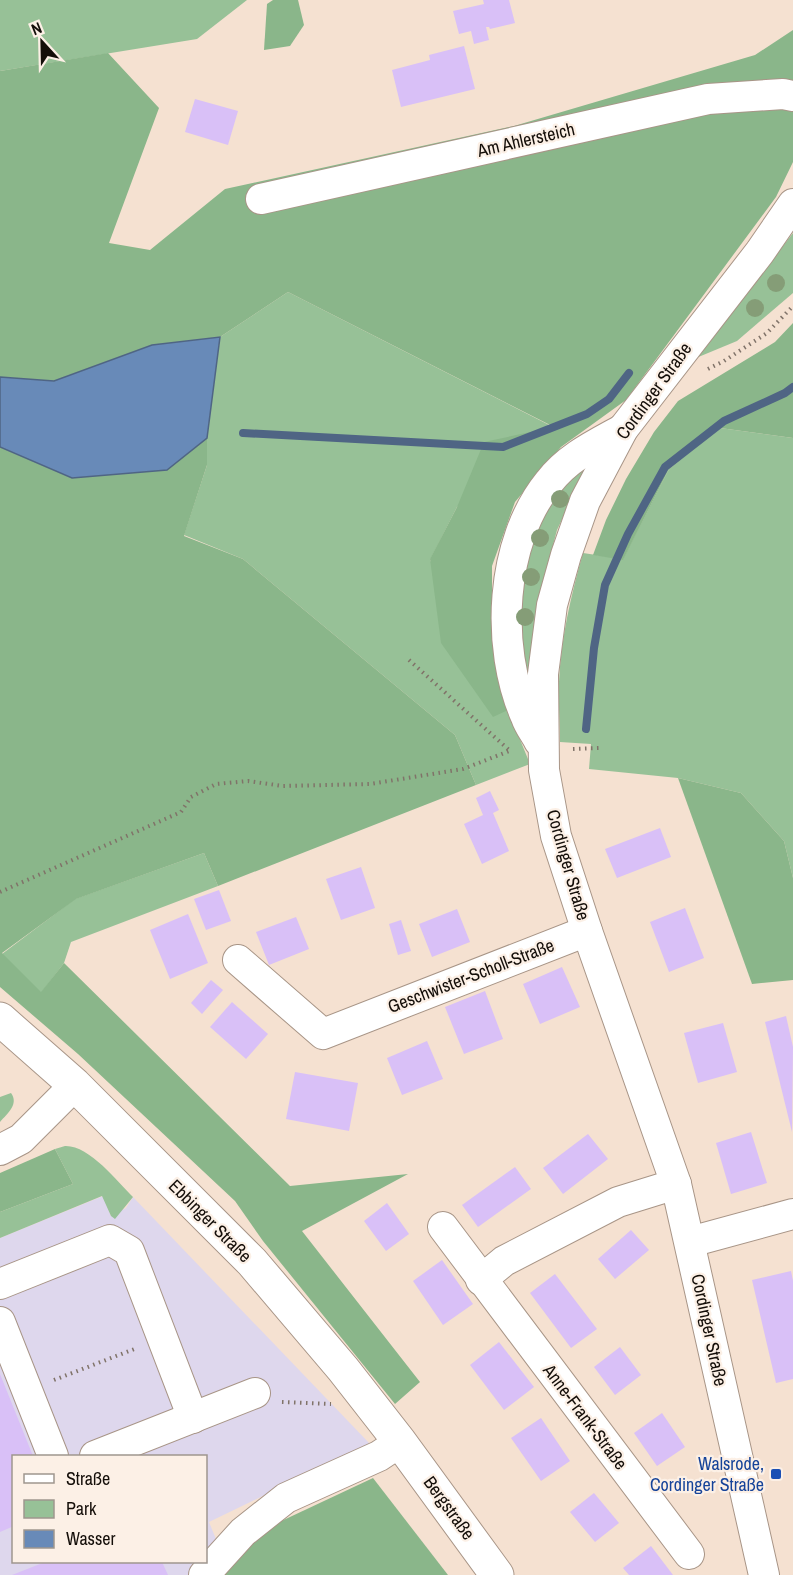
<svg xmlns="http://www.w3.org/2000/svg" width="793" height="1575" font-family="'Archivo Narrow',sans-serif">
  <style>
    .commercial { fill: #ded7ed }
    .green { fill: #97c197 }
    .forest { fill: #8ab68a }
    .water { fill: #688ab8; stroke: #4f6584; stroke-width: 1.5 }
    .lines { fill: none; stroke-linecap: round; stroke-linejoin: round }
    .stream { stroke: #4f6584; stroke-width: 8 }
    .building { fill: #d9c0f7 }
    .minor-casing { stroke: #a89587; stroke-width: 32 }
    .major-casing { stroke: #a89587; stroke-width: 35 }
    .path { stroke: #807369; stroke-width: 4; stroke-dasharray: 1.5 4.5; stroke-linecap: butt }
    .minor { stroke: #fff; stroke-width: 30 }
    .major { stroke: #fff; stroke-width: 33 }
    .tree { fill: #859d77 }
    .transit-dot { fill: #1a4fb4; stroke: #fcf0e6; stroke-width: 2 }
    .labels { text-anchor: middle; stroke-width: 4.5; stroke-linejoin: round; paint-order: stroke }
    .street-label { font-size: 18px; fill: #140e09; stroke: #fcf0e6 }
    .transit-label { font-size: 18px; fill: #164399; stroke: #fcf0e6; text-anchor: end }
  </style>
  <rect width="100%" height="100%" fill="#f5e1d1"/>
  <path class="commercial" d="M103,1196L111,1216L126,1208L133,1197L370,1444L209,1522L218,1544L206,1557V1456H14V1562H201L189,1575H0V1238Z"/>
  <g class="green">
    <path d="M0,0H247L197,39L0,71Z"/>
    <path d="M793,233V293L737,341L696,358Z"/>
    <path d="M288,292L555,428L457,507L430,560L508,710L530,764L476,785L455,735L243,559L184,535L207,465V438L220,337Z"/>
    <path d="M720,428L793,438V878L784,841L741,793L678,778L589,769L591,744L560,742C560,722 558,702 559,682C561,638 571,595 583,553L623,559L669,469Z"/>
    <path d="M595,450L557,530L540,595L531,708L520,672V573L548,499Z"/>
    <path d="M204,853L218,886L71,942L64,963L41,993L2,954L75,899Z"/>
    <path d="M11,1093C19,1104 8,1113 0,1122V1097Z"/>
    <path d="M65,1146C89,1145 117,1181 133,1197L115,1219L111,1216L102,1196L0,1238V1212L73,1184L55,1149Z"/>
  </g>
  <g class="forest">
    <path d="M273,0H298L304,25L290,46L264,50L267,4Z"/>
    <path d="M793,30V162L776,197L626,400L561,447L515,502L492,566V631L508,710L493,717L441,643L430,559L457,507L484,442L554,427L288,292L220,337L152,345L54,381L0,377V71L108,53L159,108L109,243L150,250L225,189L514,126L755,55Z"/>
    <path d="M793,323V438L720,428L669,469L623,560L593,555L606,520L626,479L654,432L678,401L775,342Z"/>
    <path d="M207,438V465L184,536L243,559L455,735L476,785L218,886L204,853L76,899L2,953L41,992L64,963L290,1186L408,1174L302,1231L420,1382L395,1404L263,1241L235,1201L78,1054L0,987V447L72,478L166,470Z"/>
    <path d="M678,778L741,793L784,841L793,878V980L752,984Z"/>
    <path d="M55,1149L73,1184L0,1212V1173Z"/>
    <path d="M373,1478L448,1575H220L258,1532Z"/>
  </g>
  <path class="water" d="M220,337L207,438L167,470L72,478L0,447V377L54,381L152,345Z"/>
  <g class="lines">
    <g class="stream">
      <path d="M243,433L503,447L587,414L609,399L629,373"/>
      <path d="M586,729L594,648L605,585L628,534L665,467L724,421L785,393L793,387"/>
    </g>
  </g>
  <g class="building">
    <path d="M483,0H509L515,23L490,29L489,27H486L489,40L474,44L471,31L459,34L453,11L484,4Z"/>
    <path d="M464,46L475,89L401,107L392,70L430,60L429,55Z"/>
    <path d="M195,99L238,111L228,145L185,132Z"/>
    <path d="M490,791L499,810L493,813L509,851L482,864L464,824L483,815L476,798Z"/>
    <path d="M660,828L671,857L617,878L605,849Z"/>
    <path d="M361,867L375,908L341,920L326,879Z"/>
    <path d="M219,890L231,921L206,930L194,899Z"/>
    <path d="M685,908L704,958L669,972L650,922Z"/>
    <path d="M457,909L470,942L432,957L419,924Z"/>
    <path d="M188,914L208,963L170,979L150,930Z"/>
    <path d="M296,917L309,949L269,965L256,932Z"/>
    <path d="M401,920L411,951L398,955L389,924Z"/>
    <path d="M562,967L580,1007L540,1024L523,984Z"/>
    <path d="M211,980L223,990L202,1014L191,1003Z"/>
    <path d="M485,991L503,1039L464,1054L445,1007Z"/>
    <path d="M232,1002L268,1034L246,1059L210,1027Z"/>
    <path d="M786,1016L793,1047L792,1132L765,1022Z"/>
    <path d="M723,1023L737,1072L698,1083L684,1033Z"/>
    <path d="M427,1041L443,1079L402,1095L387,1058Z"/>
    <path d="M295,1072L358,1083L349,1131L286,1119Z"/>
    <path d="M751,1132L767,1183L731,1194L716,1143Z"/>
    <path d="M588,1134L608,1159L563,1194L543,1168Z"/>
    <path d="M515,1167L531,1189L478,1227L462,1205Z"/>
    <path d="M387,1203L409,1234L386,1251L364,1221Z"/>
    <path d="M631,1230L649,1250L615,1279L598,1259Z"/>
    <path d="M442,1260L473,1304L443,1325L413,1281Z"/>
    <path d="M791,1271L793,1281V1379L776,1383L752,1280Z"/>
    <path d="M555,1274L597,1329L571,1348L530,1293Z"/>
    <path d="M499,1342L534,1387L504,1410L470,1365Z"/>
    <path d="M620,1347L641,1375L615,1395L594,1367Z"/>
    <path d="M0,1374L33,1456H14V1526L0,1532Z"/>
    <path d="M662,1413L685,1447L657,1466L634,1433Z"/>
    <path d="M541,1418L570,1461L541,1481L511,1438Z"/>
    <path d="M594,1493L619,1523L595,1542L570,1512Z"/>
    <path d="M651,1546L673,1575H629L623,1568Z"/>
    <path d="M45,1562H162L168,1575H12Z"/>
  </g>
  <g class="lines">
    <defs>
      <g id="minor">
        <path d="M261,199L708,99L783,94L793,96"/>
        <path d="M539,741C535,733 529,726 526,717C495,647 500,542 549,482C568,457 596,444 623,429"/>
        <path d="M238,960L323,1034L587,931"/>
        <path d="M0,1150L21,1139L75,1085"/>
        <path d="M443,1227L689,1554"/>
        <path d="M690,1242L793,1214"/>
        <path d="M481,1280L504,1261L618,1202L676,1184"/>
        <path d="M0,1284L110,1240L129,1251L193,1418"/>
        <path d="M0,1322L53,1456"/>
        <path d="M95,1456L255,1393"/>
        <path d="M204,1575L243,1532L286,1498L379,1456L400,1442"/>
        <path d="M764,1575L676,1184L587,931L556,836L544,770L543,674L552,605L566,555L585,501L623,429L760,252L793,204"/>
      </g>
      <path id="major" d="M0,1019L75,1085L252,1262L343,1369L400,1442L497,1575"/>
    </defs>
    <use href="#minor" class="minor-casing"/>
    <use href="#major" class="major-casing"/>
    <g class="path">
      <path d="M708,369L724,361L767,333L793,306"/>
      <path d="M409,660L509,750"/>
      <path d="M573,749L600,748"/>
      <path d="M0,892L181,812L191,797L216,784L248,781L283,786L370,784L463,769L512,750"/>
      <path d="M54,1380L137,1348"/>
      <path d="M282,1402L331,1404"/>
    </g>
    <use href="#minor" class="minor"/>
    <use href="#major" class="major"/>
  </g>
  <g class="tree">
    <circle cx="776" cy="283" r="9"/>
    <circle cx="755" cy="308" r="9"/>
    <circle cx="560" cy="499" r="9"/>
    <circle cx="540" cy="538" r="9"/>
    <circle cx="531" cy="577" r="9"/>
    <circle cx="525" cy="617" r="9"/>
  </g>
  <rect class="transit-dot" x="770" y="1468" width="12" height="12" rx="3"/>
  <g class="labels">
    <g class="street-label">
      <text transform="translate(526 140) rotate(-13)" y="6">Am Ahlersteich</text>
      <text transform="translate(654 391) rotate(-54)" y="6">Cordinger Straße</text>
      <text transform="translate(568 865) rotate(74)" y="6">Cordinger Straße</text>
      <text transform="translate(471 976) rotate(-21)" y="6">Geschwister-Scholl-Straße</text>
      <text transform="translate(210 1221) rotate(45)" y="6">Ebbinger Straße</text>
      <text transform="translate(709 1330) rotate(78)" y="6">Cordinger Straße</text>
      <text transform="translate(585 1417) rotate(53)" y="6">Anne-Frank-Straße</text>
      <text transform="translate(449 1508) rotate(54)" y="6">Bergstraße</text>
    </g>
    <g class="transit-label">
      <text x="764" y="1470">Walsrode,<tspan x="764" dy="21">Cordinger Straße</tspan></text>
    </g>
  </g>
  <rect x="12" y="1455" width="195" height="108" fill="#fcf0e6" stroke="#9f968e" stroke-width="1.5"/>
  <rect x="24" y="1474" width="30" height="9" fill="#ffffff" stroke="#9f968e" stroke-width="1.5"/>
  <text x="66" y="1485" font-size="18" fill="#140e09">Straße</text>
  <rect x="24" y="1500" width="30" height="18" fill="#97c197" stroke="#9f968e" stroke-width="1.5"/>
  <text x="66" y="1515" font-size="18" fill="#140e09">Park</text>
  <rect x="24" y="1530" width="30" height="18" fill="#688ab8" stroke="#9f968e" stroke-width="1.5"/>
  <text x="66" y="1545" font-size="18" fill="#140e09">Wasser</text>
  <g transform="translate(42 42) rotate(338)" stroke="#fcf0e6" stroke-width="4.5" paint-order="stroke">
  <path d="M0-4.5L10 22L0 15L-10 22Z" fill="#140e09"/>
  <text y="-9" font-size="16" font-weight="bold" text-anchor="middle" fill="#140e09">N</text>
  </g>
</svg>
